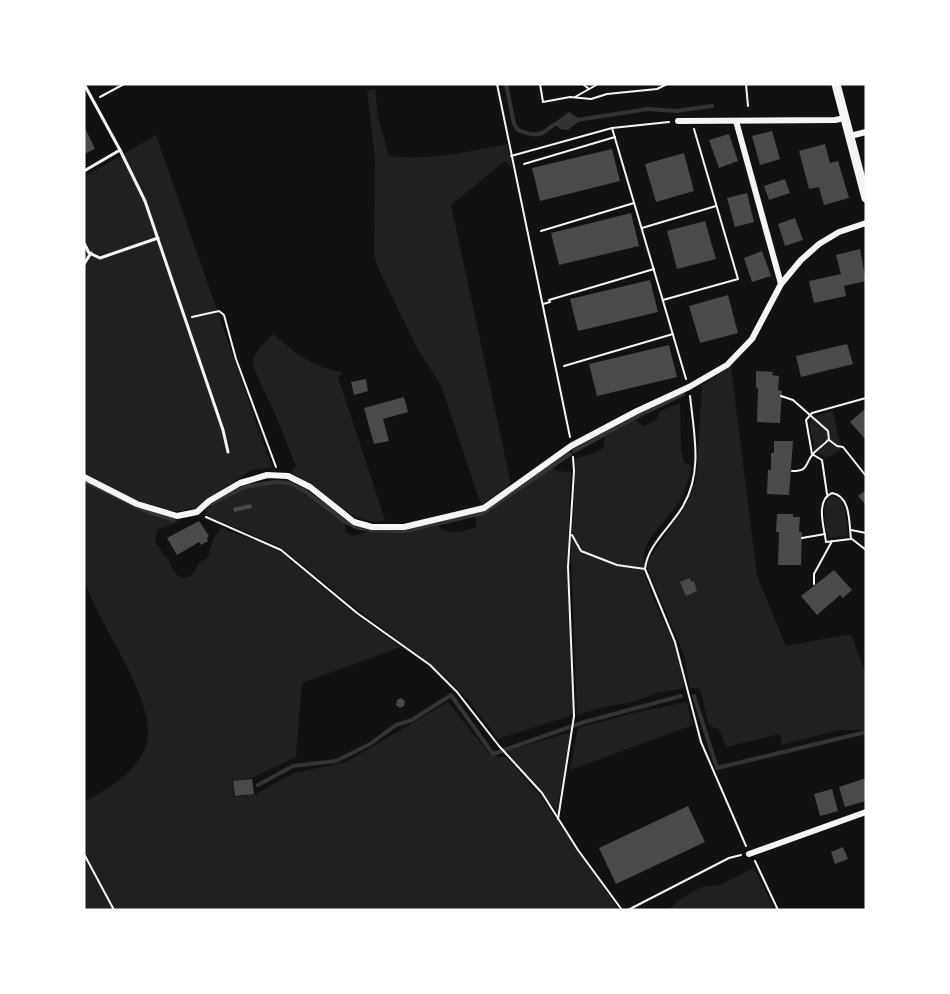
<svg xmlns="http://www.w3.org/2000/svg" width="950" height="994" font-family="'Golos Text',sans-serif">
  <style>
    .green { fill: #202020 }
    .water { fill: #333 }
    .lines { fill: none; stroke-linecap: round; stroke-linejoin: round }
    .stream { stroke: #333; stroke-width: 4 }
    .building { fill: #4a4a4a }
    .path { stroke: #f5f5f5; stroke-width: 2 }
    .service { stroke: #f5f5f5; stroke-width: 3 }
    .minor { stroke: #f5f5f5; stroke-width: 6 }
    .secondary { stroke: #f5f5f5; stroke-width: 9 }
  </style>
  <rect width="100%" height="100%" fill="#111"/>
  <g class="green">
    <path d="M375,89L378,117L389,156C430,161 467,152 507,144L512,168L505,161L451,205L511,484L481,505L441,385L418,350L379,270L374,255L375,158L367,91Z"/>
    <path d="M156,135L272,468L251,470L195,509C187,508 180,512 172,511C140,507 112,488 84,474V177Z"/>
    <path d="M273,334C294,352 315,369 343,372L338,377L385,520C358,528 331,499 310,485C303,481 296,478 289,474L296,466L276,416L254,369L253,358L260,347Z"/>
    <path d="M731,366L757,576L786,646L851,634L866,675V730H839L782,745L780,734L726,747L719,729L709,726L700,689L690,688L684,655L648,570L647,562L687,503L696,481L702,385Z"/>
    <path d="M680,403L681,450L684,462L692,466C689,478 686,490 680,501C671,516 649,534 645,550C637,576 664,618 673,642C679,657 682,672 684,688L657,693L633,702L604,707L577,715L571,551L576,458L596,453L604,447L605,437L634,420L644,426L656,420L660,411Z"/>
    <path d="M833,411L841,450L826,458L815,451C809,423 802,418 833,411Z"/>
    <path d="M550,467L557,471L571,472L567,568L573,715L498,739L470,702L445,676L348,602L281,547L206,515L205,511C215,489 268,476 289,482C303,486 314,496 325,504C336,512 346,517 346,532L352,536L368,532H412L438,526C450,536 462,532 476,527V516L489,511Z"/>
    <path d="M84,479C106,491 129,503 152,513C161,516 171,516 179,522L157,530L155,542C159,548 163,553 167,558C172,566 176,583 190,576C194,573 197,569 198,564L208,557L213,539L221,528L269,546L282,553L358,616L401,647L302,683L296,757L254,777L232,782L234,797L256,794L294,773L346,762L448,702L491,756L506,757L538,793L619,910H84V802C105,790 131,776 143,753C168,709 94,624 84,576C82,567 84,557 84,548C84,525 84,502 84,479Z"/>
    <path d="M831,496L840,499L845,509L848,536L828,538C826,525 819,506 831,496Z"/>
    <path d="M687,702L693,725L570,770L578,728L629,714Z"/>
    <path d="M571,732L557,811L507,751Z"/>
    <path d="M754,868L775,910H669L677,901L701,887L720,885Z"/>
  </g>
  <path class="water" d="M569,112L581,120L568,130L560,129L554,123Z"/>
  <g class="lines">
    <g class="stream">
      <path d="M506,84L514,124L518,130C525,133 537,137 544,132C550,129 551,125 558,123"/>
      <path d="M577,120L648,109L676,111L712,106"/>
      <path d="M574,451L640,415L683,394"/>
      <path d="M84,481L149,512L174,520"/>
      <path d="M210,504L245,487L274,482L289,483L305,491L344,521L356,527L370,530L406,531L483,513L570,454"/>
      <path d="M694,696L717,768L866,732"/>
      <path d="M258,785L293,766L336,761L370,744L396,725L412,720L451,695L493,754L584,722L681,696"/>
    </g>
  </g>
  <g class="building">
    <path d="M84,126L95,149L84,154Z"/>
    <path d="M772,131L780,159L760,165L752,136Z"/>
    <path d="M729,134L738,161L719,168L709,140Z"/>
    <path d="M825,144L830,163L838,161L849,198L824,205L819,187L809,189L799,151Z"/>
    <path d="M612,149L620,181L540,201L532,168Z"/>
    <path d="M684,153L694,191L656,202L645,164Z"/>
    <path d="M785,179L790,193L769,200L764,186Z"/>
    <path d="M747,193L754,222L735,227L727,198Z"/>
    <path d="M631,213L639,246L559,265L551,233Z"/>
    <path d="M795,218L803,240L785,246L778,224Z"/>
    <path d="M705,221L716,259L677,269L667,231Z"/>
    <path d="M860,249L866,281L844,286L846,296L814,303L809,281L841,274L836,255Z"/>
    <path d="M762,251L771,276L752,282L744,258Z"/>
    <path d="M650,280L658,312L578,331L570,299Z"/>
    <path d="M728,295L738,333L700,343L689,306Z"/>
    <path d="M847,344L853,364L801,377L796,356Z"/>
    <path d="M669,345L677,377L597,396L589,364Z"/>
    <path d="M756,371L773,372L772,375L779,376L778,390L782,391L780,423L757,422L758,388H756Z"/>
    <path d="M366,379L368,391L354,395L351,382Z"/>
    <path d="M404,397L408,412L383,419L389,441L374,444L364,408Z"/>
    <path d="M865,409L866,411V440L850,422Z"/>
    <path d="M774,441H793L789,495L767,494L768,470H771V453H774Z"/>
    <path d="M866,490V505L858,496Z"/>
    <path d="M251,504L252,508L234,512L233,508Z"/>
    <path d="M777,514H793V517H800L799,532H802L801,565H778L779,532H776Z"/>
    <path d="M199,521L209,536L207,538L208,541L201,545L199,542L177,555L167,538Z"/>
    <path d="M834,570L852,590L843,598L840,595L817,615L801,596Z"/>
    <path d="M690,578L691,582L694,581L697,591L686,596L680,582Z"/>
    <path d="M401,698L405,701L404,706L400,708L396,705L397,700Z"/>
    <path d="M866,778V801L845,807L839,787Z"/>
    <path d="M252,779L254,794L235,796L233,781Z"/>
    <path d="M832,789L838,811L820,816L814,794Z"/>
    <path d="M688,806L705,842L616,884L599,848Z"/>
    <path d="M843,847L848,859L835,864L831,852Z"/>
  </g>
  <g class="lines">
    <g class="path">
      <path d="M497,84L570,437"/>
      <path d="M540,84L543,102L570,97L591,99L607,94L657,89L667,84"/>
      <path d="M583,84L589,89"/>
      <path d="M746,84L748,106"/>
      <path d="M100,97L124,84"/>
      <path d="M575,97L598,84"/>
      <path d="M612,128L686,379"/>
      <path d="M511,156L612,128L669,122"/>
      <path d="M524,164L615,137"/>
      <path d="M642,228L716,206"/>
      <path d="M541,231L634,203"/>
      <path d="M663,300L738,279L694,129"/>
      <path d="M543,304L550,302L549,300L654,269"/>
      <path d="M192,317L219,311L224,315L236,359L276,467"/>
      <path d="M564,366L673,334"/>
      <path d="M781,396L793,400L828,431L829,440L837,446L843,447L866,476"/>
      <path d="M792,471C810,471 804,464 813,454C817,449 824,445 828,440"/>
      <path d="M832,493C851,496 849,523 851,539L826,542C824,527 815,500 832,493Z"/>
      <path d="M827,494L822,460L812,454L806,420L812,413L866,398"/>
      <path d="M206,517L281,550L357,613L430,665L457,692L499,746L542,793L578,850L622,910"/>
      <path d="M851,530L866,533"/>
      <path d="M572,535L581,551L617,565L645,569L675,642L701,742L746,846"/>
      <path d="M802,538L825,534"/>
      <path d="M852,539L866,550"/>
      <path d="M645,569C647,545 671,527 683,506C703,472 694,433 690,396"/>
      <path d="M814,584V574L832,541"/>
      <path d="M558,819L574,716L568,567L574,471L573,457"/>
      <path d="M84,854L114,910"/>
      <path d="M755,861L778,910"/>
      <path d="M628,910L729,858L741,855"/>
    </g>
    <g class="service">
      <path d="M84,84L120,150L145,201L223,430L228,452"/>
      <path d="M84,171L120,150"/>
      <path d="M84,243L89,253L100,258L158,238"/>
      <path d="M84,264L91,253"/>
    </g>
    <g class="minor">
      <path d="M678,121L835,120L845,118"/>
      <path d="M736,121L781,284"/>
      <path d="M850,136L866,132"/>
      <path d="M84,477L137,504L177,516L197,512L209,501L240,483L267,475L288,476L310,487L354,522L372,527H404L484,508L571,446L637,411L689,387L727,365L752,339L781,284L801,260L819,244L839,232L866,223"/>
      <path d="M749,854L866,812"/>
    </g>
    <path class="secondary" d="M836,84L866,198"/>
  </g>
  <rect width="950" height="994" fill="none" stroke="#ffffff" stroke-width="171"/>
</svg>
